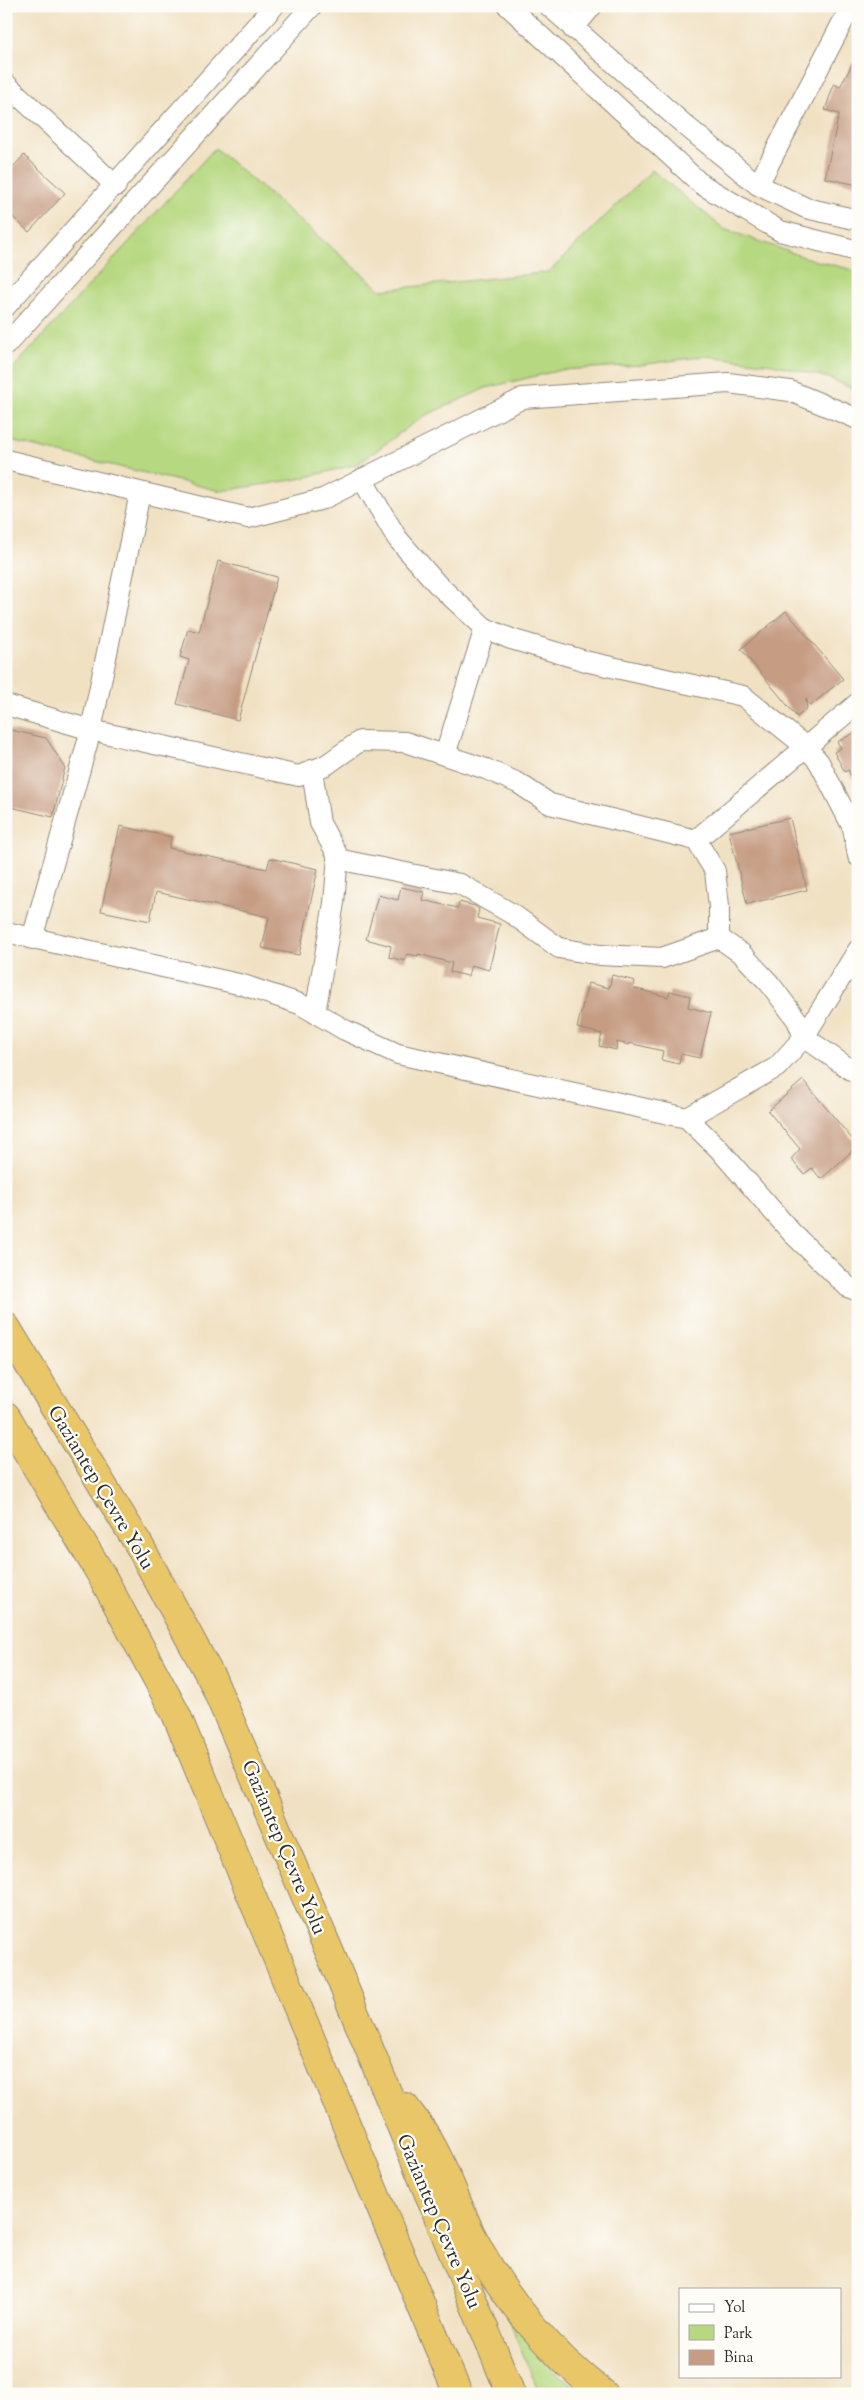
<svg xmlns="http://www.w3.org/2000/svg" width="864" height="2400" font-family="'Sorts Mill Goudy',serif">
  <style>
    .green { fill: #b6d880; stroke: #708256 }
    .building { fill: #c69c83 }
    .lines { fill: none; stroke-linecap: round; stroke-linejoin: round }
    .minor-casing { stroke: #8e8677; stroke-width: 22 }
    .highway-casing { stroke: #8e8677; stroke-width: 30 }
    .minor { stroke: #fff; stroke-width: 20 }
    .highway { stroke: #e9c769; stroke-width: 28 }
    .labels { text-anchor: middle; stroke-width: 4.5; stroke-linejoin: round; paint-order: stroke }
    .street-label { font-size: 20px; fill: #2b2b2b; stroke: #fdfcf7 }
  </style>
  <rect width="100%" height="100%" fill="#fdfcf7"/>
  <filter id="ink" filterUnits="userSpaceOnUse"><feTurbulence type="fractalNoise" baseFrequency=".02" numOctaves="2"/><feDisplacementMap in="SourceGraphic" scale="10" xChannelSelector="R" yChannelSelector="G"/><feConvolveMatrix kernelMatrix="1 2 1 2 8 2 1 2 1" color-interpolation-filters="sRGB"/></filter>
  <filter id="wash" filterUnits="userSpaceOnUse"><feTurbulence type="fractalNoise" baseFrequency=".0096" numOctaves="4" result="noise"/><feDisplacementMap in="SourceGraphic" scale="20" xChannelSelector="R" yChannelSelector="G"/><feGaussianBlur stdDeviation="1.12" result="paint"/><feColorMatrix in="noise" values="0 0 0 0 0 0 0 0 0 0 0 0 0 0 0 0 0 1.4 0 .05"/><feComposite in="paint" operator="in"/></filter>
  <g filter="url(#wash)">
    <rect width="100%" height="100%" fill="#f1e1c3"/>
    <g class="green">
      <path d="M215,148L381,290L549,272L652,170L724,229L813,260L858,271V391L829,378L773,364L706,356L640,365L561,370L486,388L422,417L358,464L299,479L221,491L6,440V376Z"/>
      <path d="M505,2312L554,2371L585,2394H540Z"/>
    </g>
    <g id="blocks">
      <g class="building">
        <path d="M858,53V185L825,178L839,114L825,110L834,84L840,87Z"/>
        <path d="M24,155L65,193L29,232L6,211V175Z"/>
        <path d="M218,561L277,577L238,720L177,704L189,660L180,657L188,629L199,632Z"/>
        <path d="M786,611L843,679L810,706L806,699L807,709L797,717L741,649Z"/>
        <path d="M6,729L46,738L65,767L53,817L6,806Z"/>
        <path d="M858,731V788L848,770L845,772L834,752L841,748L837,742Z"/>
        <path d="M790,818L807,890L747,904L729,832Z"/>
        <path d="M120,826L171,837L169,848L267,869L270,858L318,869L299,955L262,948L269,917L156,892L150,921L101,911Z"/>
        <path d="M401,887L424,892L422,900L458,908L459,902L475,906L479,909L477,918L500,924L489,970L471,965L468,976L450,972L452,963L418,954V956L407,954L405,961L389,957L391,946L366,939L378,895L398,900Z"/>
        <path d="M612,975L635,981L633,988L668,997L670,991L690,996L688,1007L711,1013L700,1058L681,1054L679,1064L661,1060L663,1051L629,1043V1045L617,1042L616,1050L599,1046L602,1034L577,1028L588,983L609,988Z"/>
        <path d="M803,1080L858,1146L821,1179L812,1168L804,1174L791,1159L800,1149L768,1111Z"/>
      </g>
    </g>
  </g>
  <g filter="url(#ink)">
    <use href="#blocks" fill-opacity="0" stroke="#8e8677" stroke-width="1"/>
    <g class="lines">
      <defs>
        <g id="minor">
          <path d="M508,6L701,184L780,231L858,251"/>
          <path d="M549,6L686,126L758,185L806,208L858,220"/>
          <path d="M573,29L592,6"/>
          <path d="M6,84L116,186"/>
          <path d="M758,185L851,6"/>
          <path d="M6,306L274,6"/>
          <path d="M6,345L312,6"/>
          <path d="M6,460L248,518L323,499L523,398L728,383L790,391L858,419"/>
          <path d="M362,479L397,538L437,584L485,628L511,639L589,662L743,696L806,747L819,762L853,828L858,856"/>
          <path d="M6,705L91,730L299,776L326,765L360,741L405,742L486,769L518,783L550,804L696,840L858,703"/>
          <path d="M445,755L485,628"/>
          <path d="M312,770L320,823L338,856L334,903L315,1013"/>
          <path d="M696,840L715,871L719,906V938"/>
          <path d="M337,859L460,884L514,915L559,948L600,955L662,958L719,938L742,954L770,984L797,1020L804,1037L851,1070L858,1072"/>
          <path d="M6,932L243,985L300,1004L345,1030L398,1054L687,1118L718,1148L792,1233L848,1287L858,1291"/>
          <path d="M32,939L91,730L140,493"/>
          <path d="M687,1118L777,1067L804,1037L858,950"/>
        </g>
        <g id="highway">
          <path d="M6,1327L139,1545L213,1681L330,1953L511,2394"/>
          <path d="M6,1416L102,1576L176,1714L458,2394"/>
          <path d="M405,2107C413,2118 422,2129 429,2141C447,2171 457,2207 473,2238C503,2297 551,2355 604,2394"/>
        </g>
      </defs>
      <use href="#minor" class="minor-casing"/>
      <use href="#highway" class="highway-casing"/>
      <use href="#minor" class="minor"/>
      <use href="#highway" class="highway"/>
    </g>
  </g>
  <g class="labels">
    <g class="street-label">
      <text transform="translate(102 1487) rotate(59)" y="7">Gaziantep Çevre Yolu</text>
      <text transform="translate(285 1847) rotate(67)" y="7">Gaziantep Çevre Yolu</text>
      <text transform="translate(440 2221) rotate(67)" y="7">Gaziantep Çevre Yolu</text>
    </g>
  </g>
  <rect width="864" height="2400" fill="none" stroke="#fdfcf7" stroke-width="25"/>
  <rect x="679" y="2288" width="162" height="90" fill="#fdfcf7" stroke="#a9a8a5"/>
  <rect x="689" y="2304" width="25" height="8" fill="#ffffff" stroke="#a9a8a5"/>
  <text x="724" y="2312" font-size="15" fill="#2b2b2b">Yol</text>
  <rect x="689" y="2325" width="25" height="15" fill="#b6d880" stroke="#a9a8a5"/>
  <text x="724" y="2338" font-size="15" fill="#2b2b2b">Park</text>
  <rect x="689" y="2350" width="25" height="15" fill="#c69c83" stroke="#a9a8a5"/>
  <text x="724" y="2362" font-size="15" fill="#2b2b2b">Bina</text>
</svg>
